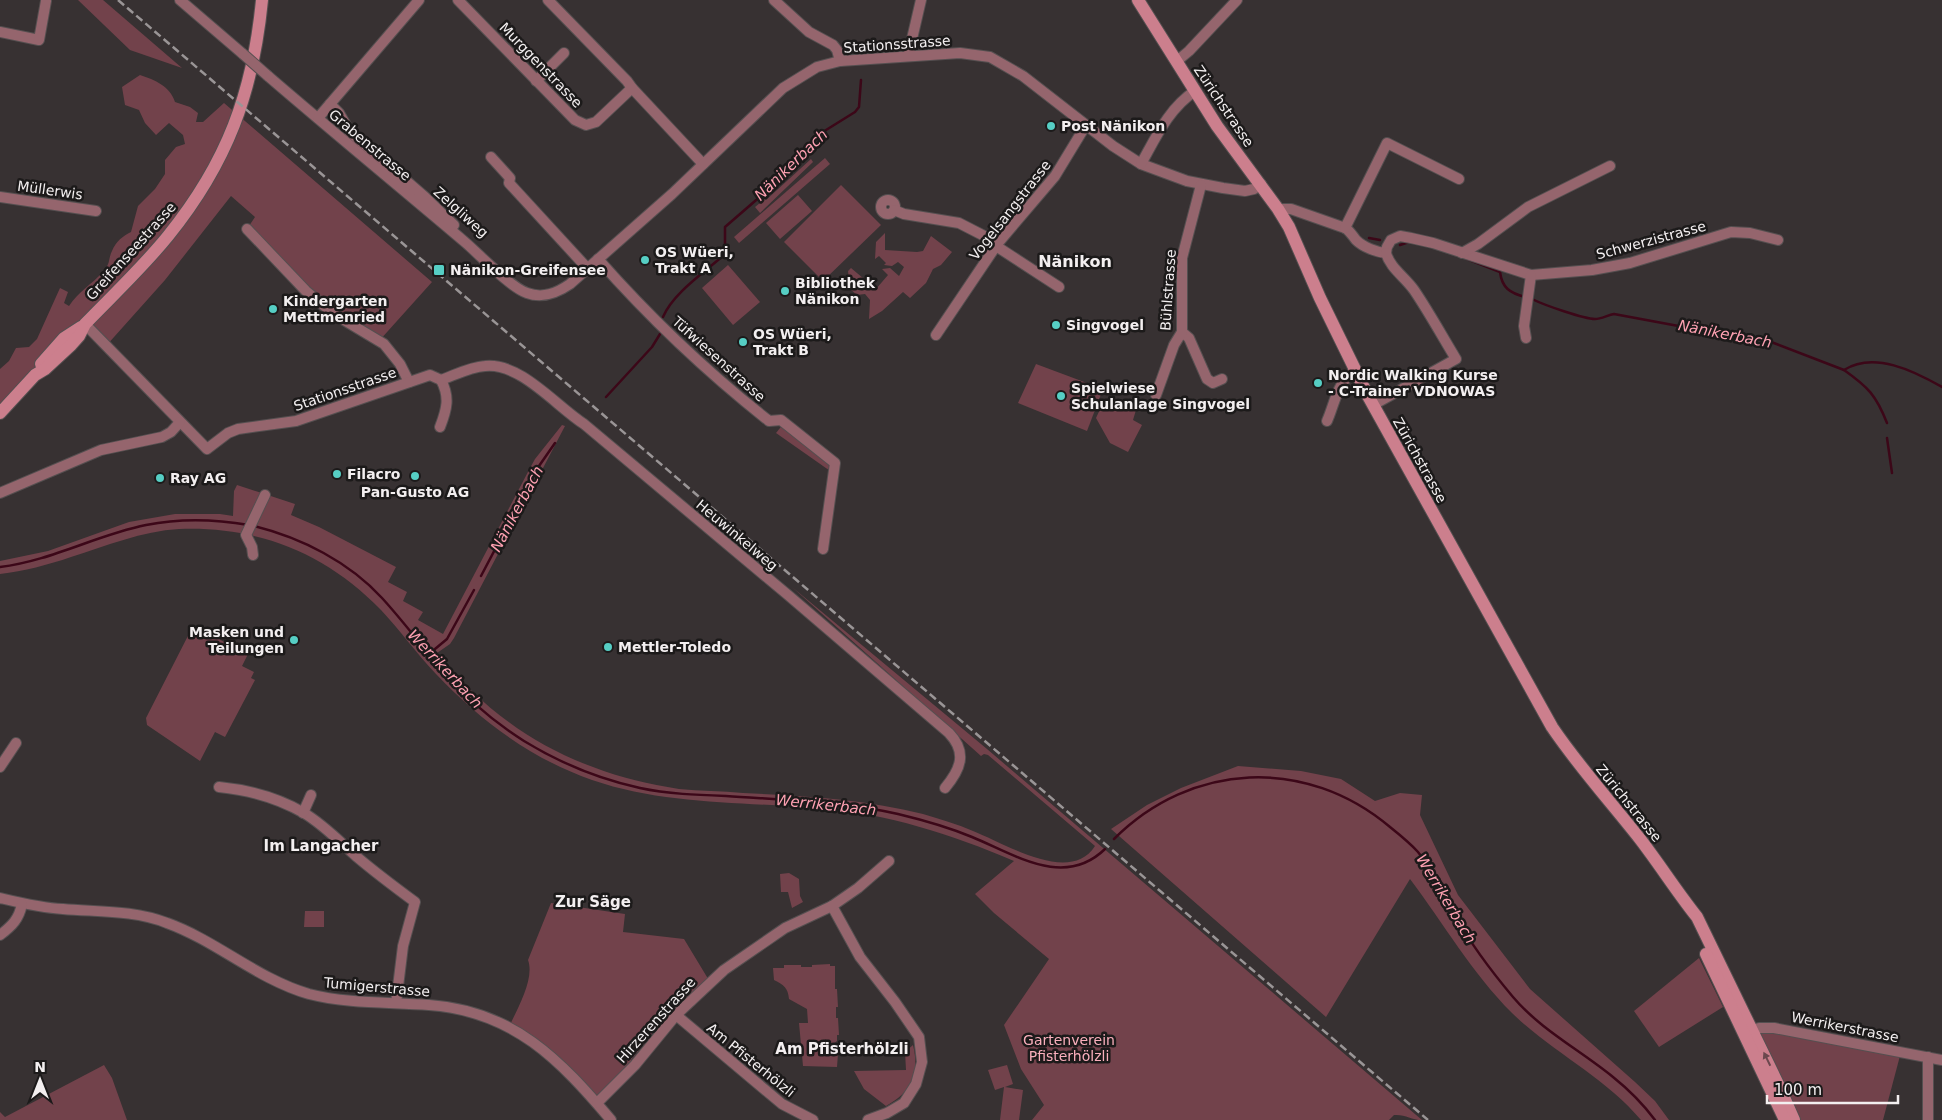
<svg xmlns="http://www.w3.org/2000/svg" width="1942" height="1120" font-family="'DejaVu Sans',sans-serif">
  <style>
    .green { fill: #72424b }
    .lines { fill: none; stroke-linecap: round; stroke-linejoin: round }
    .stream { stroke: #3c0718; stroke-width: 2.5 }
    .street-casing { stroke: #554f50; stroke-width: 12 }
    .secondary-casing { stroke: #554f50; stroke-width: 14 }
    .street { stroke: #95656d; stroke-width: 10 }
    .secondary { stroke: #cc7f8d; stroke-width: 12 }
    .rail { stroke: #9a9596; stroke-width: 2.5; stroke-dasharray: 8 4; stroke-linecap: butt }
    .street-bridge-casing { stroke: #554f50; stroke-width: 12; stroke-linecap: butt }
    .street-bridge { stroke: #95656d; stroke-width: 10 }
    .oneway { fill: #6b474e }
    .poi-dot { fill: #56cec4; stroke: #1c1a1a; stroke-width: 2 }
    .labels { text-anchor: middle; stroke-width: 5; stroke-linejoin: round; paint-order: stroke }
    .street-label { font-size: 14px; fill: #f3eff0; stroke: #1c1a1a }
    .poi-label { font-size: 14px; font-weight: bold; fill: #f3eff0; stroke: #1c1a1a; text-anchor: start }
    .park-label { font-size: 14px; fill: #faafbc; stroke: #1c1a1a }
    .water-label { font-size: 15px; font-style: italic; fill: #fea1b2; stroke: #1c1a1a }
    .neighbourhood-label { font-size: 15px; font-weight: bold; fill: #f3eff0; stroke: #1c1a1a }
    .quarter-label { font-size: 16px; font-weight: bold; fill: #f3eff0; stroke: #1c1a1a }
  </style>
  <rect width="100%" height="100%" fill="#373132"/>
  <g class="green">
    <path d="M78,0H103L182,68L130,50Z"/>
    <path d="M140,75C155,80 170,86 175,102L190,107L198,113L196,122H203L224,103L432,282L379,341L334,314L247,229L255,217L231,196L165,280L106,346L85,325L0,413V369L9,361L16,348L29,347L37,339L60,288L68,292L64,303L69,306C78,292 92,284 103,272C111,263 108,259 112,251C116,241 123,236 131,232L138,206L155,189L165,174V160L176,147L185,144L183,135L169,123L156,135L145,123L139,110L125,105L122,87Z"/>
    <path d="M825,158L830,164L739,243L734,237Z"/>
    <path d="M811,159L813,162L760,213L755,207L765,199L766,200Z"/>
    <path d="M841,185L881,225L823,281L784,242Z"/>
    <path d="M798,195L812,211L780,239L766,223Z"/>
    <path d="M885,233V250L917,252L923,251L931,236L952,252L941,265L933,269L926,283L910,298L903,292L882,311L869,319L870,300L865,294L857,295L850,289L848,271L851,268L876,289L888,275L882,269L890,268L899,276L904,267L898,262L892,266L884,265L886,263L879,256L875,259L876,242Z"/>
    <path d="M728,265L760,302L733,325L702,288Z"/>
    <path d="M1036,364L1103,389L1087,431L1018,403Z"/>
    <path d="M1103,403L1122,404L1136,410L1133,420L1142,425L1128,452L1110,443L1096,418Z"/>
    <path d="M784,423L835,463L833,473L776,433Z"/>
    <path d="M562,425L565,426L454,638L450,644L437,653C479,705 531,745 593,767C622,778 648,784 679,789C700,791 722,791 743,793C804,796 864,799 923,814C939,819 957,824 973,831C1006,844 1070,885 1095,846L988,755L984,754L981,756L792,587L987,749L1422,1120C1411,1120 1405,1114 1394,1115L1389,1120H1032L1044,1105L1021,1069L1004,1025L1049,959L994,913L975,894L1014,861C951,834 888,814 820,808C743,802 665,805 592,780C530,758 481,721 436,674C416,653 400,630 381,610C326,553 258,526 179,529C142,531 106,546 71,557C48,565 24,571 0,574V561L48,551L129,522L175,514H220L233,516L234,491L237,485L295,504L291,515L319,527L396,567L388,582L407,592L403,601L423,612L418,620L443,634L529,470L535,459Z"/>
    <path d="M193,626L248,654L242,666L254,672L251,678L255,680L225,737L215,732L200,761L147,725L146,718Z"/>
    <path d="M1238,766L1301,771L1341,779L1375,801L1400,793L1422,795L1420,815L1458,895L1530,989L1635,1082L1655,1101L1669,1120H1641C1605,1077 1552,1052 1512,1013C1472,973 1444,924 1410,879L1326,1017L1111,829L1147,805L1181,788Z"/>
    <path d="M789,873L799,879L800,896L803,902L792,908L788,892H781L780,874Z"/>
    <path d="M551,903L625,914L623,932L684,939L710,982L668,1024L663,1020L631,1060L635,1065L597,1103L509,1027C517,1009 535,979 528,960Z"/>
    <path d="M305,911H324V927H304Z"/>
    <path d="M1699,958L1723,1007L1659,1047L1634,1011Z"/>
    <path d="M830,964V966H835V989H837L838,1007H836V1018H838L839,1035H837V1041L831,1046L838,1054L837,1067L803,1066L799,1023H808L807,1009L789,999C788,988 784,985 774,980L773,968H784V965H801V967H812V965Z"/>
    <path d="M1752,1029L1901,1052L1883,1120H1793Z"/>
    <path d="M913,1045C920,1074 911,1092 886,1106L864,1089L854,1071L906,1070L905,1052Z"/>
    <path d="M104,1065L112,1078L127,1120H0V1112L5,1117Z"/>
    <path d="M1007,1065L1013,1084L1005,1087L1023,1090L1019,1120H1000L1004,1087L995,1090L988,1070Z"/>
  </g>
  <g class="lines">
    <g class="stream">
      <path d="M1369,238L1380,240"/>
      <path d="M1400,245L1409,242"/>
      <path d="M1467,259L1500,272C1502,288 1510,293 1525,297"/>
      <path d="M1532,299C1544,305 1584,319 1595,319C1601,319 1608,315 1614,314L1743,338L1766,340L1844,370C1874,351 1914,371 1942,387"/>
      <path d="M663,317C673,293 705,272 725,254V227L799,163L818,135L855,112L859,107L861,80"/>
      <path d="M1844,370C1868,387 1876,395 1887,423"/>
      <path d="M606,397L652,347L660,334"/>
      <path d="M1887,438L1892,473"/>
      <path d="M254,526C302,538 349,562 382,598C404,622 423,648 444,672C467,699 494,722 524,741C560,763 599,779 640,788C668,794 697,795 726,796C784,800 842,801 898,814C923,820 948,827 972,837C1014,854 1064,889 1105,849"/>
      <path d="M0,567C51,561 96,535 146,525C181,518 214,519 249,525"/>
      <path d="M481,576L539,466L555,443"/>
      <path d="M429,654L447,639L474,590"/>
      <path d="M1114,839C1191,762 1306,756 1390,827C1400,835 1410,843 1418,852C1434,872 1443,896 1456,917C1472,946 1492,972 1513,997C1541,1030 1580,1050 1613,1077C1628,1089 1643,1104 1655,1120"/>
    </g>
    <defs>
      <g id="street">
        <path d="M180,0L243,54"/>
        <path d="M458,0L575,120L586,125L596,122L632,88"/>
        <path d="M548,0L627,81L632,88L703,164"/>
        <path d="M774,0L809,32L833,45L837,50L840,61"/>
        <path d="M0,32L39,40L46,1"/>
        <path d="M908,56L921,0"/>
        <path d="M1177,61L1189,51L1237,0"/>
        <path d="M268,76C333,132 400,187 466,243C481,256 510,287 527,293C543,299 557,293 570,284L672,194L783,88L817,67L840,61L960,53L990,57L1023,76L1113,146L1141,164L1187,181L1223,188L1245,191L1254,189L1261,184"/>
        <path d="M536,81L564,53"/>
        <path d="M330,104L339,113L350,132L425,197L454,225"/>
        <path d="M318,118L419,0"/>
        <path d="M491,157L510,178L509,183L588,269"/>
        <path d="M1141,164C1156,137 1169,108 1195,91"/>
        <path d="M0,197L96,211"/>
        <circle cx="888" cy="207" r="7"/>
        <path d="M1278,209H1291L1345,228C1350,231 1352,235 1356,240C1363,247 1376,252 1386,253"/>
        <path d="M894,210L904,214L959,223L998,243"/>
        <path d="M1345,228L1387,143L1459,179"/>
        <path d="M247,229L306,291L334,314L384,344L400,364L409,382"/>
        <path d="M996,246L1059,287"/>
        <path d="M1386,253L1387,247L1391,240L1400,236L1411,238L1433,243L1531,275L1592,270L1630,263L1731,232L1750,233L1778,240"/>
        <path d="M1462,253L1478,244L1528,207L1610,166"/>
        <path d="M598,259C650,318 707,372 769,421L781,420L835,463L823,549"/>
        <path d="M85,324L207,449L228,433L238,429L296,421L430,375L441,380C450,397 447,409 440,427"/>
        <path d="M1182,332L1189,338L1207,379L1213,383L1222,379"/>
        <path d="M936,335L998,243L1055,176L1086,125"/>
        <path d="M1526,338L1524,326L1531,275"/>
        <path d="M441,380C455,375 470,367 485,366C520,362 556,406 584,424L788,595L949,733C968,753 960,770 945,788"/>
        <path d="M1156,395L1174,345L1182,332V258L1201,185"/>
        <path d="M1373,405L1456,359C1442,336 1429,312 1414,290C1405,277 1390,268 1386,253"/>
        <path d="M1327,421C1335,403 1337,382 1355,371"/>
        <path d="M0,493L101,450L162,437L171,432L180,422"/>
        <path d="M253,555L252,547L246,535L265,495"/>
        <path d="M0,767L16,743"/>
        <path d="M219,787C249,790 278,798 304,813C324,825 340,842 357,857C376,873 396,888 415,902L403,946L396,1003"/>
        <path d="M303,813L311,795"/>
        <path d="M0,898C21,903 41,908 63,909C98,912 134,910 167,923C217,941 257,979 309,994C348,1004 389,1002 429,1005C514,1011 560,1060 611,1120"/>
        <path d="M832,906L860,957L895,1002L919,1037L922,1062L916,1084L904,1103L887,1113L868,1120"/>
        <path d="M0,935C12,926 19,919 22,904"/>
        <path d="M676,1015L782,1104L813,1120"/>
        <path d="M1746,1031L1759,1028H1774L1942,1060"/>
        <path d="M1928,1057V1120"/>
        <path d="M597,1103L635,1065L676,1015L724,970L785,928L832,906L858,888L889,861"/>
      </g>
      <g id="secondary">
        <path d="M1138,0L1217,126L1278,209L1289,227L1320,298L1367,394L1552,727C1579,767 1611,802 1640,839C1660,865 1677,892 1697,917L1779,1086L1794,1120"/>
        <path d="M41,364L64,338L81,327"/>
        <path d="M0,413L35,375L45,369L71,345L79,336L85,324C113,295 143,267 168,236C227,163 253,93 262,0"/>
        <path d="M1706,954L1785,1120"/>
      </g>
    </defs>
    <use href="#street" class="street-casing"/>
    <use href="#secondary" class="secondary-casing"/>
    <use href="#street" class="street"/>
    <use href="#secondary" class="secondary"/>
    <path class="rail" d="M118,0L1428,1120"/>
    <defs>
      <path id="street-bridge" d="M243,54L268,76"/>
    </defs>
    <use href="#street-bridge" class="street-bridge-casing"/>
    <use href="#street-bridge" class="street-bridge"/>
  </g>
  <defs><path id="oneway-solid" d="M-6-.8H1V-3.2L6.5 0L1 3.2V.8H-6Z" transform="scale(1.25)"/></defs>
  <use class="oneway" href="#oneway-solid" transform="translate(1767 1059) rotate(-116)"/>
  <g class="poi-dot">
    <circle cx="1051" cy="126" r="5"/>
    <circle cx="645" cy="260" r="5"/>
    <rect x="433" y="264" width="12" height="12" rx="2.5"/>
    <circle cx="785" cy="291" r="5"/>
    <circle cx="273" cy="309" r="5"/>
    <circle cx="1056" cy="325" r="5"/>
    <circle cx="743" cy="342" r="5"/>
    <circle cx="1318" cy="383" r="5"/>
    <circle cx="1061" cy="396" r="5"/>
    <circle cx="337" cy="474" r="5"/>
    <circle cx="415" cy="476" r="5"/>
    <circle cx="160" cy="478" r="5"/>
    <circle cx="294" cy="640" r="5"/>
    <circle cx="608" cy="647" r="5"/>
  </g>
  <g class="labels">
    <g class="street-label">
      <text transform="translate(897 44) rotate(-4)" y="5">Stationsstrasse</text>
      <text transform="translate(541 65) rotate(46)" y="5">Murggenstrasse</text>
      <text transform="translate(1224 106) rotate(56)" y="5">Zürichstrasse</text>
      <text transform="translate(370 145) rotate(40)" y="5">Grabenstrasse</text>
      <text transform="translate(50 190) rotate(8)" y="5">Müllerwis</text>
      <text transform="translate(1010 210) rotate(-52)" y="5">Vogelsangstrasse</text>
      <text transform="translate(461 212) rotate(42)" y="5">Zelgliweg</text>
      <text transform="translate(1651 240) rotate(-15)" y="5">Schwerzistrasse</text>
      <text transform="translate(131 251) rotate(-48)" y="5">Greifenseestrasse</text>
      <text transform="translate(1168 290) rotate(-86)" y="5">Bühlstrasse</text>
      <text transform="translate(719 359) rotate(42)" y="5">Tüfwiesenstrasse</text>
      <text transform="translate(345 389) rotate(-19)" y="5">Stationsstrasse</text>
      <text transform="translate(1420 460) rotate(61)" y="5">Zürichstrasse</text>
      <text transform="translate(737 535) rotate(40)" y="5">Heuwinkelweg</text>
      <text transform="translate(1629 803) rotate(51)" y="5">Zürichstrasse</text>
      <text transform="translate(377 987) rotate(5)" y="5">Tumigerstrasse</text>
      <text transform="translate(656 1020) rotate(-48)" y="5">Hirzerenstrasse</text>
      <text transform="translate(1845 1027) rotate(11)" y="5">Werrikerstrasse</text>
      <text transform="translate(751 1060) rotate(39)" y="5">Am Pfisterhölzli</text>
    </g>
    <g class="poi-label">
      <text x="1061" y="131">Post Nänikon</text>
      <text x="655" y="257">OS Wüeri,<tspan x="655" dy="16">Trakt A</tspan></text>
      <text x="450" y="275">Nänikon-Greifensee</text>
      <text x="795" y="288">Bibliothek<tspan x="795" dy="16">Nänikon</tspan></text>
      <text x="283" y="306">Kindergarten<tspan x="283" dy="16">Mettmenried</tspan></text>
      <text x="1066" y="330">Singvogel</text>
      <text x="753" y="339">OS Wüeri,<tspan x="753" dy="16">Trakt B</tspan></text>
      <text x="1328" y="380">Nordic Walking Kurse<tspan x="1328" dy="16">- C-Trainer VDNOWAS</tspan></text>
      <text x="1071" y="393">Spielwiese<tspan x="1071" dy="16">Schulanlage Singvogel</tspan></text>
      <text x="347" y="479">Filacro</text>
      <text x="170" y="483">Ray AG</text>
      <text x="415" y="497" text-anchor="middle">Pan-Gusto AG</text>
      <text x="284" y="637" text-anchor="end">Masken und<tspan x="284" dy="16">Teilungen</tspan></text>
      <text x="618" y="652">Mettler-Toledo</text>
    </g>
    <g class="park-label">
      <text x="1069" y="1045">Gartenverein<tspan x="1069" dy="16">Pfisterhölzli</tspan></text>
    </g>
    <g class="water-label">
      <text transform="translate(791 165) rotate(-44)" y="5">Nänikerbach</text>
      <text transform="translate(1725 334) rotate(11)" y="5">Nänikerbach</text>
      <text transform="translate(517 509) rotate(-62)" y="5">Nänikerbach</text>
      <text transform="translate(445 669) rotate(47)" y="5">Werrikerbach</text>
      <text transform="translate(826 805) rotate(6)" y="5">Werrikerbach</text>
      <text transform="translate(1446 899) rotate(59)" y="5">Werrikerbach</text>
    </g>
    <g class="neighbourhood-label">
      <text x="321" y="851">Im Langacher</text>
      <text x="593" y="907">Zur Säge</text>
      <text x="842" y="1054">Am Pfisterhölzli</text>
    </g>
    <g class="quarter-label">
      <text x="1075" y="267">Nänikon</text>
    </g>
  </g>
  <g transform="translate(40 1080)" stroke="#1c1a1a" stroke-width="4" paint-order="stroke">
  <path d="M0-4L9 19L0 12L-9 19Z" fill="#f3eff0"/>
  <text y="-8" font-size="14" font-weight="bold" text-anchor="middle" fill="#f3eff0">N</text>
  </g>
  <path d="M1767 1095v8h131v-8" fill="none" stroke="#f3eff0" stroke-width="2.5"/>
  <text x="1774" y="1095" font-size="15" fill="#f3eff0" stroke="#1c1a1a" stroke-width="4" paint-order="stroke">100 m</text>
</svg>
